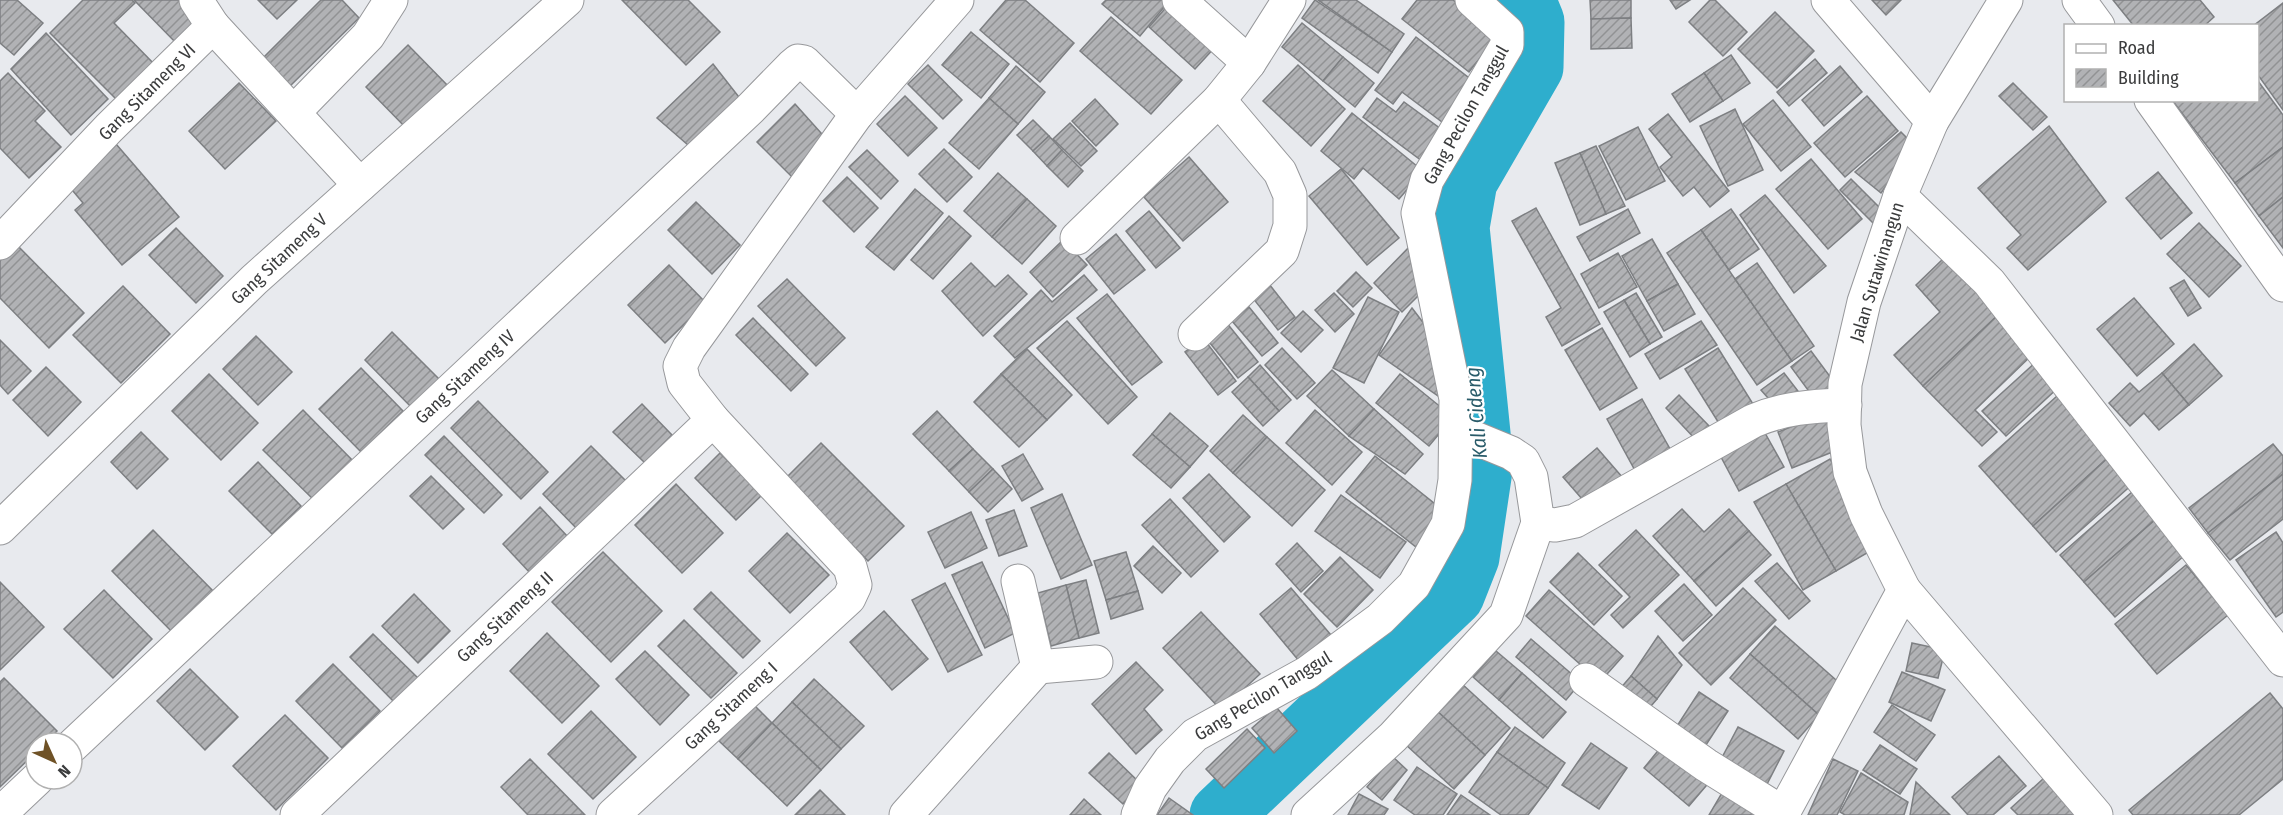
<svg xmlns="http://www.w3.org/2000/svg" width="2283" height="815" font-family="'Fira Sans Condensed',sans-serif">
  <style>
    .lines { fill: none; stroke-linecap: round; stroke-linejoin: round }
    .river { stroke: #2eaecd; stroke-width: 63 }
    .building { fill: url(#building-hatch); stroke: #7d7f82; stroke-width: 1.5 }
    .minor-casing { stroke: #97989b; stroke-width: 35 }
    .minor { stroke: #fff; stroke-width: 33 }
    .labels { text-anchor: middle; stroke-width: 4.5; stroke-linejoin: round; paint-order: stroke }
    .street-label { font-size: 18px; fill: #3b3c3d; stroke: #fff }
    .water-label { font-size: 20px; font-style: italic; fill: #295b69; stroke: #fff }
  </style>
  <defs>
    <pattern id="building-hatch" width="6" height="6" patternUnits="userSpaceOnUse" patternTransform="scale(1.5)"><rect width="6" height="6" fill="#b1b2b5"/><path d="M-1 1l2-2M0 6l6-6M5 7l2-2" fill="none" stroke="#919294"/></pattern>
  </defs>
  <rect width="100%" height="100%" fill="#e8eaee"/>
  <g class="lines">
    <path class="river" d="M1221,815L1453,595L1468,557L1482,463L1458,227L1466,181L1532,67L1533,22L1524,0"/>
  </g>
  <g class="building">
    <path d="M0,0H17L43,23L14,55L0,43Z"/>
    <path d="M83,0H132L135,3L114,23L157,67L120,103L50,33Z"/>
    <path d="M134,0H190L198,25L178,45Z"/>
    <path d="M258,0H297L277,19Z"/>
    <path d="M321,0H342L359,18L287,89L259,62Z"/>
    <path d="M622,0H688L720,32L686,65Z"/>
    <path d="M1006,0H1025L1074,43L1040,82L980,30Z"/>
    <path d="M1106,0H1170L1140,36L1102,4Z"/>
    <path d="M1315,0L1392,52L1378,73L1302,18Z"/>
    <path d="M1318,0H1356L1404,34L1392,52Z"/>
    <path d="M1417,0H1453L1498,35L1469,72L1402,19Z"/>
    <path d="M1590,0H1631V18L1591,19Z"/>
    <path d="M1670,0H1690L1676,9Z"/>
    <path d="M1710,0H1715L1747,32L1723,56L1689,22Z"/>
    <path d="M1872,0H1901L1886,15Z"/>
    <path d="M2113,0H2200L2214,17L2204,26H2134Z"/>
    <path d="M2283,3V110L2258,75V26H2253Z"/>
    <path d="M1169,4L1216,46L1195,69L1149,27Z"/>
    <path d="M1775,12L1814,51L1777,88L1738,49Z"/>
    <path d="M1111,17L1182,80L1151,114L1080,51Z"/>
    <path d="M1631,18L1632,48L1591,49V19Z"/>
    <path d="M1302,23L1343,57L1323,81L1282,47Z"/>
    <path d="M971,32L1009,64L981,98L942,65Z"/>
    <path d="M46,33L108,99L71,135L11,69Z"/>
    <path d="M1416,37L1473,81L1442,122L1402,92L1393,104L1375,90Z"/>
    <path d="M408,45L450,88L408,130L366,87Z"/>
    <path d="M1731,55L1750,83L1723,101L1704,73Z"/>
    <path d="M1343,57L1374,83L1355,107L1323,81Z"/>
    <path d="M1815,59L1827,73L1789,106L1777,92Z"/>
    <path d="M713,64L742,101L696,152L657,118Z"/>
    <path d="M928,65L962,100L943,119L908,84Z"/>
    <path d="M1298,65L1345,109L1311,146L1263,101Z"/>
    <path d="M1016,66L1045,92L1018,124L989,98Z"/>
    <path d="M1840,66L1862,92L1824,126L1802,100Z"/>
    <path d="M8,73L45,111L35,121L61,147L29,178L0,148V81Z"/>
    <path d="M1704,73L1723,101L1690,122L1672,94Z"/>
    <path d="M2258,81L2283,115V147L2235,183L2172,100H2258Z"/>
    <path d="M239,83L276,121L225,169L189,131Z"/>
    <path d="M2013,83L2047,117L2033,130L1999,96Z"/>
    <path d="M905,96L937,128L908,156L877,124Z"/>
    <path d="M1867,96L1898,131L1845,177L1814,143Z"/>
    <path d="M989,98L1018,124L979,169L949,143Z"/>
    <path d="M1377,98L1396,112L1404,102L1445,132L1422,161L1363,117Z"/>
    <path d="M1095,99L1118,124L1096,146L1072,121Z"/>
    <path d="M1773,100L1811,147L1781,171L1743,124Z"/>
    <path d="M795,104L830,143L798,183L757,142Z"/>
    <path d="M1735,109L1763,170L1728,186L1700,126Z"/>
    <path d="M1352,113L1423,171L1399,199L1363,168L1354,179L1321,151Z"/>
    <path d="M1668,114L1729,191L1710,207L1694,187L1683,196L1660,167L1672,157L1649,129Z"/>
    <path d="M1033,120L1049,136L1033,151L1017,135Z"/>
    <path d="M1070,123L1097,151L1081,166L1053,139Z"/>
    <path d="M2049,126L2106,202L2028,270L2007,248L2021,235L1978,188Z"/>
    <path d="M1638,127L1665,181L1626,200L1599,146Z"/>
    <path d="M1901,132L1915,146L1881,193L1855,172Z"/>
    <path d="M1049,136L1062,150L1047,166L1033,151Z"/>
    <path d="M116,144L179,217L122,265L75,210L83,203L68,185Z"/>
    <path d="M1596,146L1625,206L1606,214L1580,153Z"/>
    <path d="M2283,147V197L2259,216L2235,183Z"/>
    <path d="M944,149L972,177L947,202L919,174Z"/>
    <path d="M867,150L898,181L881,199L849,167Z"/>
    <path d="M1062,150L1083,171L1068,187L1047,166Z"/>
    <path d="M1580,153L1606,214L1580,225L1555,163Z"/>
    <path d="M1189,157L1228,202L1183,241L1144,197Z"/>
    <path d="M1811,159L1862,219L1828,249L1776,189Z"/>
    <path d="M1341,169L1399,238L1367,265L1309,196Z"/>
    <path d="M2158,172L2192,213L2161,239L2126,198Z"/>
    <path d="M998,173L1027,199L992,237L964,211Z"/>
    <path d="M847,177L878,208L854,232L823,201Z"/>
    <path d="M1851,179L1884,212L1873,223L1840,190Z"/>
    <path d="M915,189L943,213L894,270L866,247Z"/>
    <path d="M1765,195L1826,266L1794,293L1740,215Z"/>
    <path d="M2283,197V248L2259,216Z"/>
    <path d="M1027,199L1056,226L1022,264L992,237Z"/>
    <path d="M696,202L740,245L712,274L668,230Z"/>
    <path d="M1536,208L1600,324L1562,346L1546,317L1561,308L1512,221Z"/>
    <path d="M1628,209L1640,233L1590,261L1577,237Z"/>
    <path d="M1731,209L1759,249L1729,270L1701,230Z"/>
    <path d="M1149,211L1180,248L1156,268L1126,231Z"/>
    <path d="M949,216L971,236L933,279L911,260Z"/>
    <path d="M2199,223L2241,266L2209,297L2167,254Z"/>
    <path d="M176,228L223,276L196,303L149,255Z"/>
    <path d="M1701,230L1792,361L1757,385L1667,253Z"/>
    <path d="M1116,234L1145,270L1114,294L1086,259Z"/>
    <path d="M1652,239L1678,284L1647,301L1622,256Z"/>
    <path d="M1063,240L1087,265L1053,297L1030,272Z"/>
    <path d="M13,241L84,313L49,348L0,298V253Z"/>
    <path d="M1414,242L1428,286L1402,312L1374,283Z"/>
    <path d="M1618,253L1637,287L1599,308L1581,274Z"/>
    <path d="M1945,257L1999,314L1923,386L1894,355L1940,312L1916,285Z"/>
    <path d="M971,263L995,287L1008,275L1027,294L983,336L942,291Z"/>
    <path d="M1757,263L1814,346L1792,361L1735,279Z"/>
    <path d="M669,265L706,303L665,343L628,305Z"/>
    <path d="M1356,272L1372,288L1353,307L1337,291Z"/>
    <path d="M1084,275L1097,290L1015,358L994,336L1041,290L1052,302Z"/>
    <path d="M787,279L845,338L816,366L758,306Z"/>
    <path d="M2184,280L2201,308L2188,316L2170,288Z"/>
    <path d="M1269,284L1295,317L1278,330L1252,297Z"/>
    <path d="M1678,284L1695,314L1664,331L1647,301Z"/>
    <path d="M123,286L170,334L121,383L73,335Z"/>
    <path d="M1334,293L1354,314L1335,332L1315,310Z"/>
    <path d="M1636,293L1662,337L1650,344L1624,300Z"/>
    <path d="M1107,294L1162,362L1132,385L1077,318Z"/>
    <path d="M1368,297L1399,312L1364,383L1333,368Z"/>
    <path d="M2134,298L2174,344L2137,376L2097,329Z"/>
    <path d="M1624,300L1650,344L1630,357L1604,312Z"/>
    <path d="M1249,307L1278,343L1262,356L1232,321Z"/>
    <path d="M1412,308L1444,350V400L1379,355Z"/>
    <path d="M1303,311L1323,330L1301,352L1281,333Z"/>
    <path d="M1999,314L2035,352L1975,410L1997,432L1982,446L1923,386Z"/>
    <path d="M753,318L808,374L791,391L736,335Z"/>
    <path d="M1067,321L1137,397L1108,424L1037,348Z"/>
    <path d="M1701,321L1717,345L1660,379L1645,354Z"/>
    <path d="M1226,322L1258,362L1238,378L1206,338Z"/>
    <path d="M1602,328L1637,388L1600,410L1565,350Z"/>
    <path d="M392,332L442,382L414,410L365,360Z"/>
    <path d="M256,336L292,372L258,405L223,369Z"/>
    <path d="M1203,338L1236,381L1218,395L1185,352Z"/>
    <path d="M0,340L31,371L8,394L0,385Z"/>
    <path d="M2194,344L2222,376L2189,405L2162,373Z"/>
    <path d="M1282,348L1315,383L1297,399L1265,365Z"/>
    <path d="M1718,348L1753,404L1720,425L1685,369Z"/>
    <path d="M1027,349L1072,395L1047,420L1001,374Z"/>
    <path d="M1811,351L1840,390L1819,405L1791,367Z"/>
    <path d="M2038,360L2061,385L2006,436L1982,411Z"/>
    <path d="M1260,365L1291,400L1279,411L1248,377Z"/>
    <path d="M46,367L81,402L48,436L13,400Z"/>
    <path d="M361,368L403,411L361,452L319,409Z"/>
    <path d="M1332,370L1374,409L1349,436L1307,396Z"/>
    <path d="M1784,373L1801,395L1777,408L1761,390Z"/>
    <path d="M2162,373L2189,405L2159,430L2144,413L2130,426L2109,403L2130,383L2139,392Z"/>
    <path d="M209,374L258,423L221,460L172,411Z"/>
    <path d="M1001,374L1047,420L1019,447L974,402Z"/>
    <path d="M1400,374L1453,417L1429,446L1376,403Z"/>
    <path d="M1248,377L1279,411L1263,426L1232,392Z"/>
    <path d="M1679,395L1711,428L1697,441L1666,408Z"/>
    <path d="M2057,396L2111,455L2033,526L1979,466Z"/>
    <path d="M1642,399L1674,456L1638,476L1607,419Z"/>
    <path d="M478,401L548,472L521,499L451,428Z"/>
    <path d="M642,404L672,435L645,463L613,432Z"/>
    <path d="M1374,409L1423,454L1405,474L1349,436Z"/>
    <path d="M303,410L357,465L318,504L263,450Z"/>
    <path d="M1315,410L1362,452L1332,485L1286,443Z"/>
    <path d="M937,411L973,449L949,471L913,434Z"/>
    <path d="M1170,413L1208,446L1190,467L1152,434Z"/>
    <path d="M1826,413L1840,449L1792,468L1778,432Z"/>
    <path d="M1243,415L1267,437L1233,473L1210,451Z"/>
    <path d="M141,432L168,459L137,489L111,462Z"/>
    <path d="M1765,433L1784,467L1739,491L1721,457Z"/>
    <path d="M1152,434L1190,467L1171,488L1133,455Z"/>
    <path d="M444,436L502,495L484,513L425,455Z"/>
    <path d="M1267,437L1325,490L1292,526L1233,473Z"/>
    <path d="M821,443L904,526L868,561L786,478Z"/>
    <path d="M2273,444L2283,456V474L2208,533L2189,508Z"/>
    <path d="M591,446L628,483L579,531L543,494Z"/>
    <path d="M1597,448L1623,478L1589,507L1563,477Z"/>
    <path d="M973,449L993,469L969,492L949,471Z"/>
    <path d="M720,453L762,495L736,520L695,478Z"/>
    <path d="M1023,454L1043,489L1022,501L1002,466Z"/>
    <path d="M2111,455L2135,482L2056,552L2033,526Z"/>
    <path d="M1375,456L1449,515L1421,551L1346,492Z"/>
    <path d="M1830,459L1879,546L1836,571L1786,484Z"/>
    <path d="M258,462L301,506L272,534L229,491Z"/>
    <path d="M993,469L1012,489L988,512L969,492Z"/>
    <path d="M1209,474L1250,517L1224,542L1183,498Z"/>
    <path d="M2283,474V519L2230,560L2208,533Z"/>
    <path d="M431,476L464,509L443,529L410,496Z"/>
    <path d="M676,484L723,533L682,573L635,525Z"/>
    <path d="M1786,484L1836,571L1803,590L1754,502Z"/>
    <path d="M2132,492L2156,519L2084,582L2060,555Z"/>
    <path d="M1062,494L1092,565L1061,579L1031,508Z"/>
    <path d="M1341,495L1406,542L1380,578L1315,531Z"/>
    <path d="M1170,499L1218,551L1191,577L1142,525Z"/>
    <path d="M540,507L568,537L531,574L503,544Z"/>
    <path d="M1682,509L1704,532L1729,509L1749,531L1694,581L1653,536Z"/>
    <path d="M1014,510L1027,546L999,556L986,520Z"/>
    <path d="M971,512L987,548L945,568L928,532Z"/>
    <path d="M2156,519L2186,554L2115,617L2084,582Z"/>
    <path d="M153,530L218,596L177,637L112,571Z"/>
    <path d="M1636,530L1679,575L1623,628L1611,615L1630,597L1599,565Z"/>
    <path d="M1749,531L1771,555L1716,606L1694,581Z"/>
    <path d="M2276,532L2283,543V612L2276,617L2236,560Z"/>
    <path d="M787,533L829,575L790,613L749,571Z"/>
    <path d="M1297,543L1323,571L1301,592L1276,564Z"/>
    <path d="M1153,546L1181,573L1162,593L1134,566Z"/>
    <path d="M603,552L662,611L611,662L552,602Z"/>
    <path d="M1126,552L1138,591L1106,600L1094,561Z"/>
    <path d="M1578,553L1622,596L1594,625L1550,582Z"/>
    <path d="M1340,557L1373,590L1337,627L1304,594Z"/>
    <path d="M982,562L1015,633L985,648L952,575Z"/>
    <path d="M1777,563L1810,601L1789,619L1755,581Z"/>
    <path d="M2186,565L2228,615L2157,674L2115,624Z"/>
    <path d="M1086,580L1099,633L1079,638L1066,585Z"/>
    <path d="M0,582L44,627L0,670Z"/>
    <path d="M945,583L982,655L948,672L912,600Z"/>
    <path d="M1684,584L1712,615L1683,641L1655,611Z"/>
    <path d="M1066,585L1079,638L1051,646L1038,593Z"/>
    <path d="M1291,588L1336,641L1304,667L1260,614Z"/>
    <path d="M1743,588L1776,620L1711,685L1679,653Z"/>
    <path d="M104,590L152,639L113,678L64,629Z"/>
    <path d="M1549,590L1623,656L1600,682L1526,616Z"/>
    <path d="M1138,591L1143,609L1111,619L1106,600Z"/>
    <path d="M711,592L760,641L743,658L694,609Z"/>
    <path d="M414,594L450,631L418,663L382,626Z"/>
    <path d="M884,611L928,659L892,690L850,642Z"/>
    <path d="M1201,612L1260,674L1221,710L1163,648Z"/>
    <path d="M684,620L737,673L711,698L658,646Z"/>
    <path d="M1775,626L1844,687L1819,715L1750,654Z"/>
    <path d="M547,633L599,686L562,723L510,671Z"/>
    <path d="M373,634L419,679L395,703L350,657Z"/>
    <path d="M1658,636L1682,665L1657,699L1631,676Z"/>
    <path d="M1531,639L1581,682L1566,700L1516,657Z"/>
    <path d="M1912,643L1945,650L1938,678L1906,671Z"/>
    <path d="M645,651L689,695L660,725L616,679Z"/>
    <path d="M1496,651L1522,673L1499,700L1473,677Z"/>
    <path d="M1750,654L1819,715L1798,739L1730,678Z"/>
    <path d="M1136,662L1163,690L1144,709L1162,730L1136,754L1092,704Z"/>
    <path d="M333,664L380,711L342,748L296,701Z"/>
    <path d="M190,669L238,717L205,750L157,701Z"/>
    <path d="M1902,672L1945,690L1931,721L1889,702Z"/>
    <path d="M1522,673L1566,712L1543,738L1499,700Z"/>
    <path d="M1631,676L1657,699L1645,713L1619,690Z"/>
    <path d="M4,678L57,731L45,743H36V752L0,787V682Z"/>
    <path d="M814,679L864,726L841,749L792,702Z"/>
    <path d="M1461,683L1510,728L1485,755L1436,710Z"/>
    <path d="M1699,692L1728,711L1706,745L1677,726Z"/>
    <path d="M2270,693L2283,709V779L2239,815H2133L2129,810Z"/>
    <path d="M792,702L841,749L821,770L772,723Z"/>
    <path d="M753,704L772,723L738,759L719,741Z"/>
    <path d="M1892,705L1935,735L1916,761L1874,732Z"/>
    <path d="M1276,707L1297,731L1274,753L1252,728Z"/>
    <path d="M1436,710L1485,755L1454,789L1405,744Z"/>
    <path d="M591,711L636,757L593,799L548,754Z"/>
    <path d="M285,715L328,758L276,810L233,766Z"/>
    <path d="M772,723L821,770L787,806L738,759Z"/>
    <path d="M1515,727L1565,763L1548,788L1497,752Z"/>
    <path d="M1738,727L1784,751L1764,790L1717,767Z"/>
    <path d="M1247,729L1265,748L1224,788L1206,769Z"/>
    <path d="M1665,742L1711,780L1689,806L1644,768Z"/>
    <path d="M1591,743L1627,768L1599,809L1562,785Z"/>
    <path d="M1880,745L1917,769L1900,794L1863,770Z"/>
    <path d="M1497,752L1548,788L1528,815H1501L1469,792Z"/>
    <path d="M1109,753L1142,785L1123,804L1089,773Z"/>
    <path d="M1999,756L2026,786L1993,815H1968L1952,797Z"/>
    <path d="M1393,757L1407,770L1382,800L1367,787Z"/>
    <path d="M530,759L585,815H528L501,787Z"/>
    <path d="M1833,759L1858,771L1837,815H1808Z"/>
    <path d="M1417,767L1457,794L1443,815H1415L1394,800Z"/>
    <path d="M1861,773L1908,802L1904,815H1845L1840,812Z"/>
    <path d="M2044,778L2078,815H2018L2011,808Z"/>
    <path d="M1916,782L1950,815H1910Z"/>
    <path d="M1726,786L1766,815H1709Z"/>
    <path d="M820,790L845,815H795Z"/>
    <path d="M1359,794L1388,809L1384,815H1348Z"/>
    <path d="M1461,795L1490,815H1447Z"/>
    <path d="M1169,798L1193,815H1157Z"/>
    <path d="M1084,799L1101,815H1070Z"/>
  </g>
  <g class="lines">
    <defs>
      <g id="minor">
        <path d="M196,0L213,26"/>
        <path d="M1179,0L1249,63"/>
        <path d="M1828,0L1932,121"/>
        <path d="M2079,0L2098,26"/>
        <path d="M2151,100L2283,285"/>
        <path d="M294,112L368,36L391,0"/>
        <path d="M1900,196L1989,282L2283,660"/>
        <path d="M1077,238L1219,100L1249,63L1289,0"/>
        <path d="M0,243L109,128L213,26L360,185"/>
        <path d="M1195,334L1282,251L1290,226V195L1280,172L1219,100"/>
        <path d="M1538,523L1555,525L1575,521L1753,421C1784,408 1811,406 1845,405"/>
        <path d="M0,528L254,280L567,0"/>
        <path d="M1904,590L2096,815"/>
        <path d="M1038,667L1096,662"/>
        <path d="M1586,680L1706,765L1783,813"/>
        <path d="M72,746L750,109L792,66L798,61L804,62L857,114"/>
        <path d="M0,814L37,779"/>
        <path d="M297,815L713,420"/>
        <path d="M613,815L849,598L855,585L850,567L713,420L684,383L680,366L689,348L857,114L957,0"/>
        <path d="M906,815L1038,667L1018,581"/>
        <path d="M1138,815L1150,788L1170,760L1195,735L1307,673L1380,619L1414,585L1448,524L1455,480L1456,399L1418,213L1427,180L1507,45V32L1472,0"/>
        <path d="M1308,815L1393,737L1506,615L1538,523L1531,477L1523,461L1511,453L1477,439L1457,435"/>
        <path d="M1782,815L1904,590L1866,514L1850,472L1844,425L1845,384L1864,302L1900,196L1932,121L2006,0"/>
      </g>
    </defs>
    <use href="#minor" class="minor-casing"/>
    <use href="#minor" class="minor"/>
  </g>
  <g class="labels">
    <g class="street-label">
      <text transform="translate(147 92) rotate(-45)" y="6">Gang Sitameng VI</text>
      <text transform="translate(1466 115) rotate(-61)" y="6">Gang Pecilon Tanggul</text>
      <text transform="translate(279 259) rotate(-43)" y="6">Gang Sitameng V</text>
      <text transform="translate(1877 272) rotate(-73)" y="6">Jalan Sutawinangun</text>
      <text transform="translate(465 377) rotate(-43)" y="6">Gang Sitameng IV</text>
      <text transform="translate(505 617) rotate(-43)" y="6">Gang Sitameng II</text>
      <text transform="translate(1263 696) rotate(-31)" y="6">Gang Pecilon Tanggul</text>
      <text transform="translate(731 706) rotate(-43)" y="6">Gang Sitameng I</text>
    </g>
    <g class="water-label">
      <text transform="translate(1476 413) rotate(-95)" y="7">Kali Cideng</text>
    </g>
  </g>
  <rect x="2064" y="24" width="195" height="78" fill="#ffffff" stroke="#b1b1b1" stroke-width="1.5"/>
  <rect x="2076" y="44" width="30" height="9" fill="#ffffff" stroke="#b1b1b1" stroke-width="1.5"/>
  <text x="2118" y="54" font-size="18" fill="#3b3c3d">Road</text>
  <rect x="2076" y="69" width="30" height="18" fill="url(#building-hatch)" stroke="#b1b1b1" stroke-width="1.5"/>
  <text x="2118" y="84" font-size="18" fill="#3b3c3d">Building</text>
  <g transform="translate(54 761) rotate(135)"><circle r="28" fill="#ffffff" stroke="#b1b1b1" stroke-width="1.5"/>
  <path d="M0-4.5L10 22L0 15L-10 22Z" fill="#6f5226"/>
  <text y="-9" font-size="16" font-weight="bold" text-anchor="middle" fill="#3b3c3d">N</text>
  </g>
</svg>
